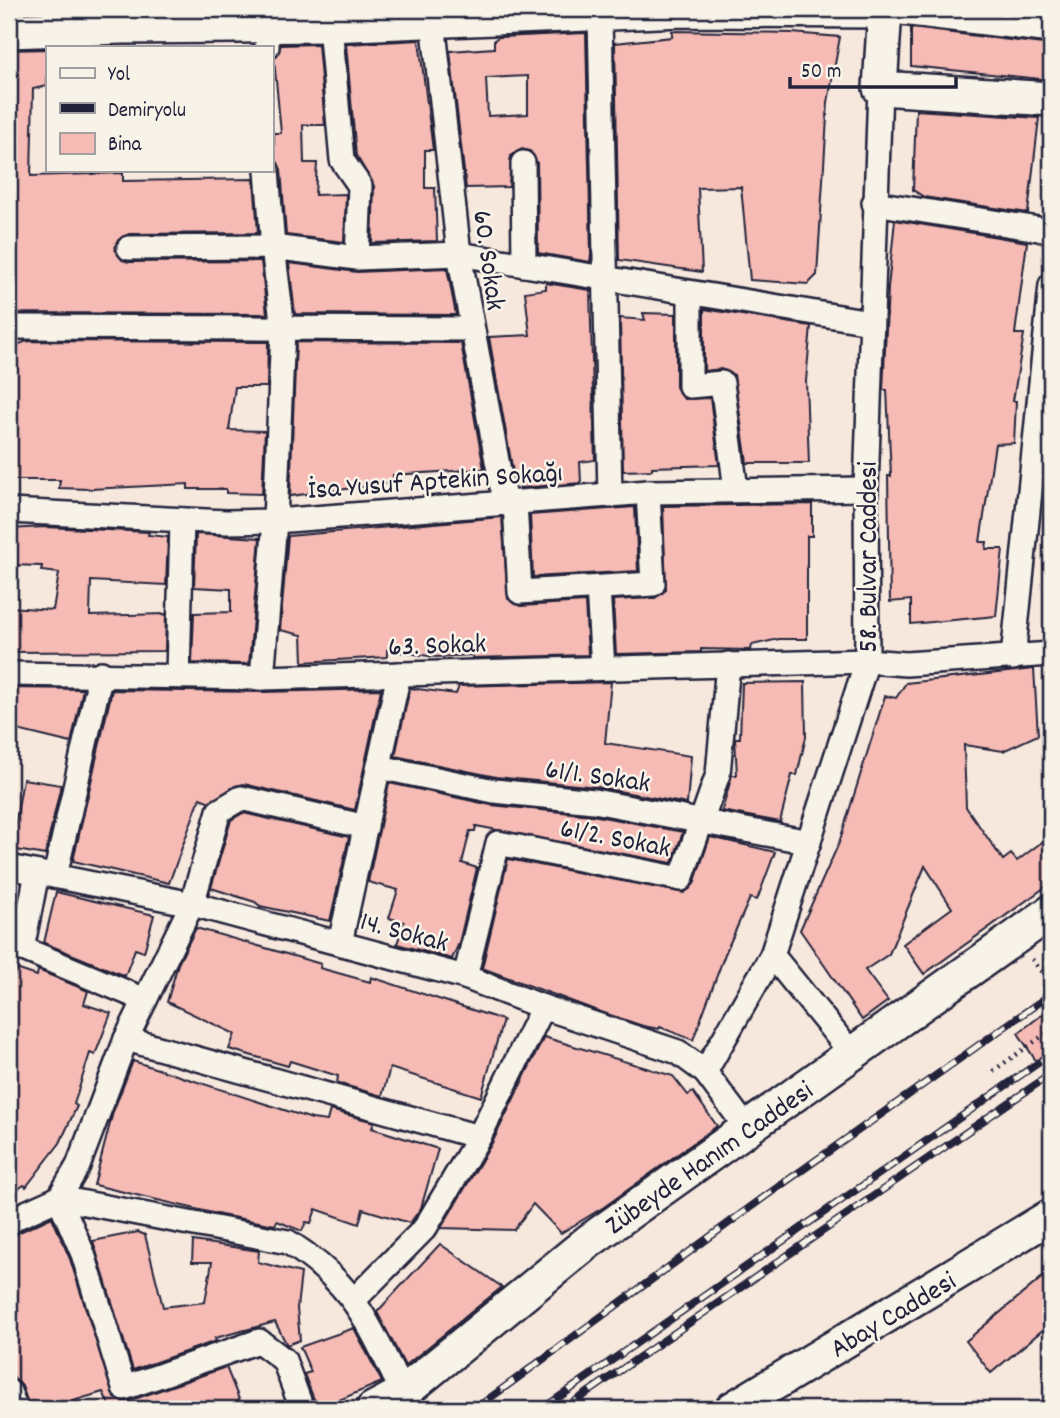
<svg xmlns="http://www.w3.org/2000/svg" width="1060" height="1418" font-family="Dekko,sans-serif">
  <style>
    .building { fill: #f6bbb4; stroke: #22223b; stroke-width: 2; fill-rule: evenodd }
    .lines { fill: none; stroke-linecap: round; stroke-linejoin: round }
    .street-casing { stroke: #22223b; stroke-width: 28 }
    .secondary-casing { stroke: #22223b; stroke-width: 38 }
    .path { stroke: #22223b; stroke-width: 4.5; stroke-dasharray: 2 5; stroke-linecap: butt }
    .street { stroke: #f7f3e8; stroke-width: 23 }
    .secondary { stroke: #f7f3e8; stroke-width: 33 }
    .rail-casing { stroke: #22223b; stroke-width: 8 }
    .rail { stroke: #f7f3e8; stroke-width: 5; stroke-dasharray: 16; stroke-linecap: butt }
    .labels { text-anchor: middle; stroke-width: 5; stroke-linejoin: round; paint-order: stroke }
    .street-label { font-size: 28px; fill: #22223b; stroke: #f7f3e8 }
  </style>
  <rect width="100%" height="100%" fill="#f7e8de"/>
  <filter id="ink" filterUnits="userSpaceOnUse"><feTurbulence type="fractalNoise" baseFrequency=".0143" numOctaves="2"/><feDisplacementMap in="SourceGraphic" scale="14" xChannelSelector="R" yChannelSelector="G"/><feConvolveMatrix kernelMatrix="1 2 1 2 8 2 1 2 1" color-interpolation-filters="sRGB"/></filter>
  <g filter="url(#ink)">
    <g class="building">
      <path d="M998,9H1051V17L998,10Z"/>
      <path d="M911,28L1051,45V80L911,66Z"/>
      <path d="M672,31L792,33L840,37L828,102L817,275L808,284L750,280L741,187L698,188L702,272L619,260L615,43L672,37Z"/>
      <path d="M586,33L591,255L590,262L538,253L537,163L530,151L522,149L511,156L509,187L466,188L450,51L494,48V40L499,37ZM528,76V114L488,116L486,78Z"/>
      <path d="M419,40L433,150H425V188H435L437,241L372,243L374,186L356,155L346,44Z"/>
      <path d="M318,44L325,125H303L304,163H317L315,195L346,194L344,242L286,235L281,169L274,158V133H281L274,59L281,45Z"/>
      <path d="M47,49V86L33,89L31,176L123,173V181L254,179L258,233L129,234L117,241L115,249L122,260L129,262L261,261L267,314L9,313V50Z"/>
      <path d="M916,110L1039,118L1028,213L924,197L913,190Z"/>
      <path d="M895,220L1027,242L1015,334H1024L1013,401H1016L1014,443L995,444L980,542H987L986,549H1003L996,616L911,624V600L890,602L888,476H891L887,390H883L888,288Z"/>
      <path d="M289,263L357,272L447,268L456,315L295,314Z"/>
      <path d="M546,283L590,290L595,460L580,462L581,483L520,488L519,477L514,478L489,337L530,335L525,292L546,289Z"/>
      <path d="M704,309L811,326L806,381L809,463H747L734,375L721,369L704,371Z"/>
      <path d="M643,313L676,314V387L684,399L710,398L719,465L652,467V470L623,471L620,318L645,320Z"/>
      <path d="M27,341L268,342L267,387H235L229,430L265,431L262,494L226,493V489H188V484L90,489L59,488L60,480H10L14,346Z"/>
      <path d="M296,342L461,343L484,469L393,475L394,483L290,496Z"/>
      <path d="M812,504V536H807V639H779L752,645L751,650L701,649V652L616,654L613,600L655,598L666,590L663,506Z"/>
      <path d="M635,507L638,571L533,577L530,515Z"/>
      <path d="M502,517L508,599L521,606L585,602L588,655L472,658L473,655L436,657L387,650V657L303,662L302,635L280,630L288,536Z"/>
      <path d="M45,527L149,532L148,535L168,537L166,585L91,581L90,616L166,614L165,651L9,652V607L53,610L59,573L41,571L42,566L9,565V529Z"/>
      <path d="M196,534L260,538L249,664L192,663L194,613L231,612V589L194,587Z"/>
      <path d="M1034,669L1038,735L1003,751L964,745L966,807L1003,860L1011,854L1017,861L1051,835V883L924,974L903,944L952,908L925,866L889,954L865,970L888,1001L862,1020L800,930L839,843L885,696L896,698L906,683Z"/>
      <path d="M611,682L605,743L691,756L687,804L597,787L496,777L395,756L410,688L456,694L459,686Z"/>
      <path d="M805,682L806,737L797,775H792L780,822L722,811L732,775H737L735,738H740L742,683Z"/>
      <path d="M9,688L83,689L71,743L9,728Z"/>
      <path d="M381,689L355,810L244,784L235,786L210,802L200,798L169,883L73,861L112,690L262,692Z"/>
      <path d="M23,779L61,785L45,855L11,849Z"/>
      <path d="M389,783L491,805L592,815L683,832L672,863L476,826L475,831H470L462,863L477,868L459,943L452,959L397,944L404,922L389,918L398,890L368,882Z"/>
      <path d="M243,813L349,837L330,921L260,906L255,902L211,888L231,820Z"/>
      <path d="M710,837L775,852L757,900L750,898L725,954L693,1040L660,1027L659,1029L643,1026L595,1010L482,968L508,859L684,893L694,884Z"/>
      <path d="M56,892L154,915L144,952L135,949L125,976L44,943Z"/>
      <path d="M196,928L321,964L320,968L370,982L371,977L503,1020L481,1097L390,1068L382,1096L337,1083L338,1076L290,1061L288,1066L229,1049L235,1034L167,1002L178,964Z"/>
      <path d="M16,969L37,976L38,970L88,991L84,1004L111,1013L95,1055L90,1053L74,1104L77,1106L60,1143L26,1187L24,1185L9,1195V980L13,981Z"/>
      <path d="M1051,1008V1051L1036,1061L1018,1033Z"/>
      <path d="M544,1037L673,1076L688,1095L693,1092L717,1126L604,1207L561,1233L533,1204L514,1230L441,1228L492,1143Z"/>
      <path d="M133,1061L312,1119L327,1121L330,1110L374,1122L372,1128L438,1149L421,1208L410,1223L363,1209L359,1224L316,1209L311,1223L306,1222L302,1231L277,1221L275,1225L221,1215L94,1185L113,1112Z"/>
      <path d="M52,1217L70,1259L114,1398L129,1401L226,1367L243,1409H111L103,1392L66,1403L69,1409H30L22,1386L9,1372V1237Z"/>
      <path d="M138,1232L145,1235L163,1307L205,1302L212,1262H192L193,1241L259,1251L258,1262L301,1273L297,1308L300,1340L287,1345L275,1322L215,1338L216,1341L133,1370L93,1241Z"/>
      <path d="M440,1244L502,1287L405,1366L377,1312Z"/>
      <path d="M1051,1270V1323L991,1373L966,1341Z"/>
      <path d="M354,1328L382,1382L318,1409L304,1374L311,1372L300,1347Z"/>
    </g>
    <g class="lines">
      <defs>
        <g id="street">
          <path d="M885,11L1051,31"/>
          <path d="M600,16L610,496"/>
          <path d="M433,21L459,254L505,504"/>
          <path d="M330,25L342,160L360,186L357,258"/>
          <path d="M267,26V47"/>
          <path d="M523,163L524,265"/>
          <path d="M874,203L1051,231"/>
          <path d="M129,248L273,247L357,258L459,254L870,322"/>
          <path d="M690,293V386L722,383L736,490"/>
          <path d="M9,327L471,329"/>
          <path d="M515,503L520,592L653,584L648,492"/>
          <path d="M9,511L226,522L275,521L648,492L866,489"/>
          <path d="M598,588L603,668"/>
          <path d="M1013,658L1051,285"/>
          <path d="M9,674L262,678L867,661L906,664L1051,654"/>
          <path d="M178,675L182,520"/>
          <path d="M262,678L275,521L283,329L273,247L267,170"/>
          <path d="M379,767L494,791L594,801L809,842"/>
          <path d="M9,867L192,904L465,977L543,1007L678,1052L705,1072L746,1127"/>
          <path d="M55,876L101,673"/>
          <path d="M9,943L145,1000"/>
          <path d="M340,943L399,674"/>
          <path d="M22,949L37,873"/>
          <path d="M772,955L852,1054"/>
          <path d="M465,977L498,843L681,879L718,774L728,664"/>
          <path d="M126,1039L479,1137"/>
          <path d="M705,1072L772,955L867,661L866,489L880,88"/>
          <path d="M59,1198L288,1242C356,1285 368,1324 403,1393"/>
          <path d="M59,1198L83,1254L124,1388L259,1341L284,1360L302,1409"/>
          <path d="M9,1223L17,1217L59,1198L78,1166L126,1039L192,904L219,811L241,798L366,827"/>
          <path d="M355,1299L425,1228L479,1137L543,1007"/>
          <path d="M9,1392L16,1409"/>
        </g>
        <g id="secondary">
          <path d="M885,9L880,88L1051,99"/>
          <path d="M9,31L122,27L330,25L682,10L885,11"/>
          <path d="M373,1409L403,1393L589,1241L1051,912"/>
          <path d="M732,1409L1051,1216"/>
        </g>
      </defs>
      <use href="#street" class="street-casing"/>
      <use href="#secondary" class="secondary-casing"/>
      <g class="path">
        <path d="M1032,959L1045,977L1051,972"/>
        <path d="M993,1071L1051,1030"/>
      </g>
      <use href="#street" class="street"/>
      <use href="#secondary" class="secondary"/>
      <defs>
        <g id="rail">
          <path d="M475,1409L767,1195L1051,994"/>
          <path d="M542,1409L1051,1054"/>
          <path d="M564,1409L1051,1074"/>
        </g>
      </defs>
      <use href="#rail" class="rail-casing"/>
      <use href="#rail" class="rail"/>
    </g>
  </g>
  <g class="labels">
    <g class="street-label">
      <text transform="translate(491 260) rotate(82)" y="10">60. Sokak</text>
      <text transform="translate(435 479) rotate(-4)" y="10">İsa Yusuf Aptekin Sokağı</text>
      <text transform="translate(866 557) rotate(-90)" y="10">58. Bulvar Caddesi</text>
      <text transform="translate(437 643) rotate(-2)" y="10">63. Sokak</text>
      <text transform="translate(598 774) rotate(8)" y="10">61/1. Sokak</text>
      <text transform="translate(616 836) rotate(11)" y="10">61/2. Sokak</text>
      <text transform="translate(405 930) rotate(15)" y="10">14. Sokak</text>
      <text transform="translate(708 1156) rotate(-35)" y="10">Zübeyde Hanım Caddesi</text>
      <text transform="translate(892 1313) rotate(-31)" y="10">Abay Caddesi</text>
    </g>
  </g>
  <rect width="1060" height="1418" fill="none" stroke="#f7f3e8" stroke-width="35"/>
  <rect x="18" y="18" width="1025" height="1383" fill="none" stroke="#22223b" stroke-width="2.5" filter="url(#ink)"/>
  <rect x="46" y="46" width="228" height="126" fill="#f7f3e8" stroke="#a29fa3" stroke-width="2"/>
  <rect x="60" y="68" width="35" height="10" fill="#f7f3e8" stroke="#a29fa3" stroke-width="2"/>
  <text x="108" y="80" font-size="21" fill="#22223b">Yol</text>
  <rect x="60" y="103" width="35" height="10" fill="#22223b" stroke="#a29fa3" stroke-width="2"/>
  <text x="108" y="116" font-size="21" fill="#22223b">Demiryolu</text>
  <rect x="60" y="133" width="35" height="21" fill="#f6bbb4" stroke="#a29fa3" stroke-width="2"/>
  <text x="108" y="150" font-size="21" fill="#22223b">Bina</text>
  <path d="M790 77v10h166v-10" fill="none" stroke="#22223b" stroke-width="3.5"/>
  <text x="801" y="77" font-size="21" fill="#22223b" stroke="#f7f3e8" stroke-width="5" paint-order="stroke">50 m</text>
</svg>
